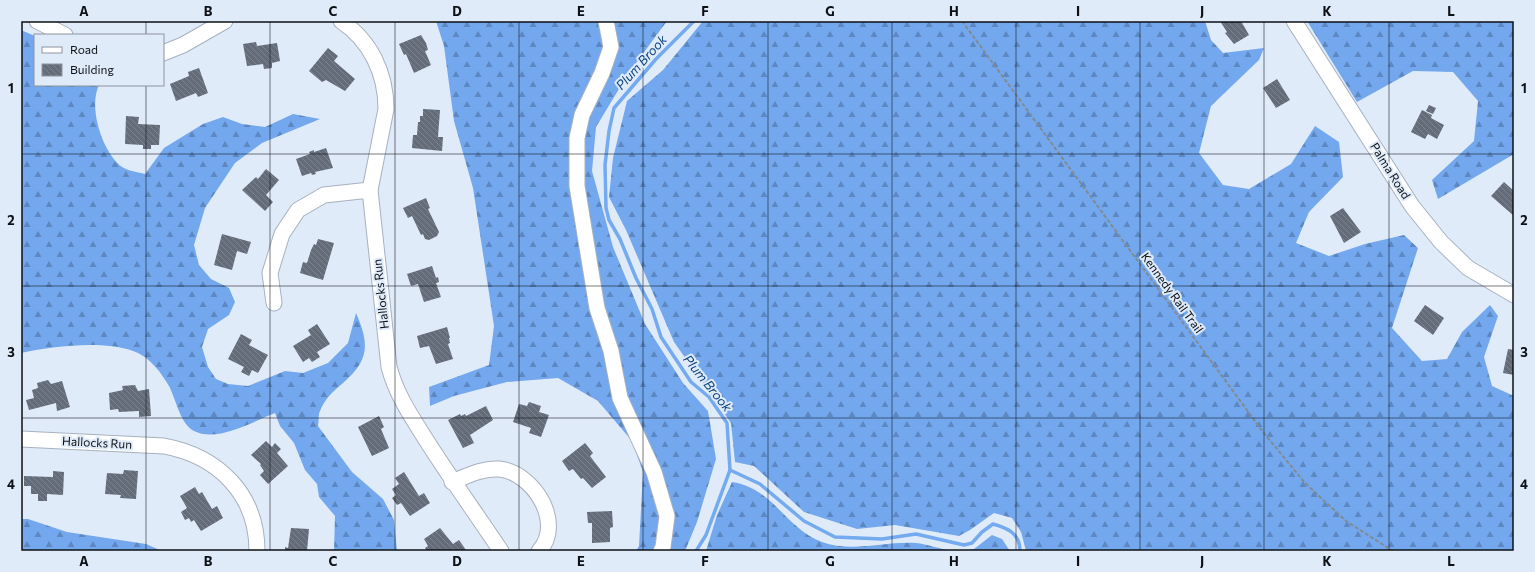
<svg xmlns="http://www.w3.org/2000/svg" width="1535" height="572" font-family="Commissioner,sans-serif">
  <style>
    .forest { fill: url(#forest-firs) }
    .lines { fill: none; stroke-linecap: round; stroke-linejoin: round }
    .stream { stroke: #74aaef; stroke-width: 3.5 }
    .building { fill: url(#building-back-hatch) }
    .minor-casing { stroke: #a7b1bf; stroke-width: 17 }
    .path { stroke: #828a93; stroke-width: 2; stroke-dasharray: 4 2; stroke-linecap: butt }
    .minor { stroke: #fff; stroke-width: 15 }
    .grid { fill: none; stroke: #0d1115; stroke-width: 1; stroke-opacity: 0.55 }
    .labels { text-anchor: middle; stroke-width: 4; stroke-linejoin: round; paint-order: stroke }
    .street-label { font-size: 12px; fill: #0d1115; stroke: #e0ebf9 }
    .water-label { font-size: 13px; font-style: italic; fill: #0c4380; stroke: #e0ebf9 }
    .neatline { fill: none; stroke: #0d1115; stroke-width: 1.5 }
    .grid-label { font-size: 13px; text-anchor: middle; font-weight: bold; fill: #0d1115 }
  </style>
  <defs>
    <pattern id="forest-firs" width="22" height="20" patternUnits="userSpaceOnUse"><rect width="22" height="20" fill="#73a8ee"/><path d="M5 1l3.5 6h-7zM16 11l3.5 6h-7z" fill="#5d87c0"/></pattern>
    <pattern id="building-back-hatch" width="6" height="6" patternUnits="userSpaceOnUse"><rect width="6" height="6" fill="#636c78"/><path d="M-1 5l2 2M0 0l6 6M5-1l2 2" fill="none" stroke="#7c838c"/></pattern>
  </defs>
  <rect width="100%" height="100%" fill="#e0ebf9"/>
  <g class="forest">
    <path d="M436,21H667L628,74L596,127L592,171L613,247L645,324L683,383L708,411L716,459L697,522L685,551H636L639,546L643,472L632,441L598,401L558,378L507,382L454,396L430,406L429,387L489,365L494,326L473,188L454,121L444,46Z"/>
    <path d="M703,21H1205L1211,40L1223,53L1264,48L1259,60L1211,106L1199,153L1223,185L1249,189L1291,164L1315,126L1339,142L1343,177L1309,212L1296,243L1329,256L1365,244L1404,235L1418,248L1392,328L1422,361L1447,359L1462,332L1490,305L1498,316L1484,357L1492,386L1514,396V551H1026L1021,532L1012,518L994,513L970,530L959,536L895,525L857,529L804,512L754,466L735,462L731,423L674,342L626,230L609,197L613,158L627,101L663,70Z"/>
    <path d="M1307,21H1514V154L1438,199L1432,180L1474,141L1478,101L1453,72L1413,71L1357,102Z"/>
    <path d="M21,30L35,36V85H99C88,107 102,152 122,167C128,171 138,172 145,174L164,148L203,124L223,117L242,124L265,127L293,114L320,119L262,143L235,163L205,208L194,245L199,265L211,279L229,288L235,302L229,315L208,329L202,347L208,367L216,379L228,384L248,386L285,371L303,373L328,363L348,343L356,313C370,345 369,361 342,384C333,391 324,400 320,411C318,415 319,421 318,426L352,472L383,499L394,520L397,551H334L335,516L319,497L317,484L305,470L294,443L280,426L275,413C254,421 217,443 194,431C180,424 176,399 169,386C162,374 151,359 138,353C109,339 52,346 21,353Z"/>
    <path d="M732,482C773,488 785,528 822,542C852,553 885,541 916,543C927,544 940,549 952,551H706L717,515Z"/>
    <path d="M21,519H28L67,532L146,544L162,551H21Z"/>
    <path d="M992,535L1002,539L1010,551H962L974,549Z"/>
  </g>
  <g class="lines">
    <g class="stream">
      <path d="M694,21L656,59L614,108L609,131L605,165L606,208L609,220L620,239L636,278L652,309L661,337L691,382L709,397L727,423L730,470L760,484L804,521L835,537L882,539L916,534L964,545L972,543L982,532L993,524C1007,528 1020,533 1020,551"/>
      <path d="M696,551L706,535L730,470"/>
    </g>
  </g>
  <g class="building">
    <path d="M1220,21H1241L1249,35L1234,44L1225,33L1227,32Z"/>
    <path d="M421,35L426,43L428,50L425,51L431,65L414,73L406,54L404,55L399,44Z"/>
    <path d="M256,42L257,46L277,43L280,61L272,63V68L264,69L263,64L247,66L243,44Z"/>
    <path d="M328,48L338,56L334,61L355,79L345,91L326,80L322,82L309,71Z"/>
    <path d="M199,68L208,93L198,97L196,93L176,101L170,84L189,76L188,72Z"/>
    <path d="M1277,79L1290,100L1276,108L1263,88Z"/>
    <path d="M1429,105L1436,108L1433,114L1426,111Z"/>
    <path d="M423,109L440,110L438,137H443L442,151L412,148L413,135H417L418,122H420V116H423Z"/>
    <path d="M1422,110L1432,115L1431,118L1444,125L1437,139L1428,134L1425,139L1411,132Z"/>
    <path d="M126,116L139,117L138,124L160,125L159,145H151V149H143V145L125,144Z"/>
    <path d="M326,148L333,168L315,172L316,174L312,175L311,173L302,176L296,159L310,154L309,152L314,150V152Z"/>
    <path d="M266,169L279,180L266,195L273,202L265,211L242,190L256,177L258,179Z"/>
    <path d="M1504,182L1514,191V216L1491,196Z"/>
    <path d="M426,198L430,208L428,209L439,232L437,236L429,240L425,239L423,234L421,235L412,216L408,218L403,208Z"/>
    <path d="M1343,208L1361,232L1344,243L1330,216Z"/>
    <path d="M222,234L251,242L247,254L237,251L232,270L214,265Z"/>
    <path d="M318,239L334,243L323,280L300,273L303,262L307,263L311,250L314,244L316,245Z"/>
    <path d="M432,266L436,278L438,277L439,282L436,283L441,297L424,302L418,284L411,286L407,274Z"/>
    <path d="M1425,305L1444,318L1433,335L1414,321Z"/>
    <path d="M317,324L330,344L317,352L320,357L312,362L309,358L303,362L293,346L311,335L308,330Z"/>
    <path d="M447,327L450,338H449L450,343L448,344L453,359L436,364L429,346L420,348L417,336Z"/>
    <path d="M241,334L252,340L249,345L268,355L258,373L252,370L249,376L241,372L244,367L228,359Z"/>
    <path d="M1508,349L1514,350V375L1503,373Z"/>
    <path d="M48,380L51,384L62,381L70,407L57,411L56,403L29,410L26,400L34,398L32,390L38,388L37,383Z"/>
    <path d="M135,385L138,391L149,389L151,416L139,417V411L119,412L118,409L110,410L109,393L123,390L122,386Z"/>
    <path d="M529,402L541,406L539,412L549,415L541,437L529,433L531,428L513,422L519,404L527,406Z"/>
    <path d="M486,406L493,420L470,435L474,443L463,448L448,420L460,414L461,416L465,414L466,416Z"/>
    <path d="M379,416L384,427L381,429L389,448L372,456L358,427Z"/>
    <path d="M266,441L272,447L275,443L281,449L277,453L288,466L268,484L260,475L264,471L260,465L261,464L251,455Z"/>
    <path d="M585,443L593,453L590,456L606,477L592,488L583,478L581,479L573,469L569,471L562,461Z"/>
    <path d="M124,470L138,471L136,499L120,498L121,495L105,494L107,473L123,474Z"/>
    <path d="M53,471L64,472L63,495L47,494V501H38V494H31V486H24V476L53,477Z"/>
    <path d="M404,472L419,496L424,493L430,503L410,516L401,503L397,505L392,498L396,495L392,489L399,484L395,478Z"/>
    <path d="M195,487L199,494L202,492L212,509L217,506L223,518L201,531L194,520L191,522L189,518L185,520L181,512L187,508L180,496Z"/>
    <path d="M612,511L613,527L610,528V542L592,543V523H588L587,512Z"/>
    <path d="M291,528L309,529L307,551H285V547L288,548Z"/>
    <path d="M440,528L453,544L459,540L466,550L427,551L425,548L428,546L424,539Z"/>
  </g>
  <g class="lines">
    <defs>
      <g id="minor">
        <path d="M37,21L65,35"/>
        <path d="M341,21C371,41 386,74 386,109L370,190L389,367C396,393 409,413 423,435C448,475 475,512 501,551"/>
        <path d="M606,21L611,47L602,73L582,115L577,138V186L597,308L611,351L620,398L654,472L667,516L663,547L661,551"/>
        <path d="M1294,21L1412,206L1441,242L1468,268L1514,295"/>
        <path d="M163,53L183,45L225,21"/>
        <path d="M274,303L270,273L282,234L298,210L324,195L370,190"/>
        <path d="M21,439L164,446C218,456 257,494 257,551"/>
        <path d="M452,482C467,476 482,468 499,469C533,472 565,523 539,551"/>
      </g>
    </defs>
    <use href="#minor" class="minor-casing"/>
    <path class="path" d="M962,21L1263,432L1305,483L1346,521L1393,551"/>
    <use href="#minor" class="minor"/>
  </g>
  <path class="grid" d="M146,21V35M270,21V551M395,21V551M519,21V551M643,21V551M768,21V551M892,21V551M1016,21V551M1140,21V551M1264,21V551M1389,21V551M146,85V551M21,154H1514M21,286H1514M21,418H1514"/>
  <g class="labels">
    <g class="street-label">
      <text transform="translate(1390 171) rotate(58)" y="4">Palma Road</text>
      <text transform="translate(1172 293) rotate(54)" y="4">Kennedy Rail Trail</text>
      <text transform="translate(381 294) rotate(-96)" y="4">Hallocks Run</text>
      <text transform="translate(97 443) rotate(3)" y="4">Hallocks Run</text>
    </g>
    <g class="water-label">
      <text transform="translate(641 62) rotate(-48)" y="5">Plum Brook</text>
      <text transform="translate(708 383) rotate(51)" y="5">Plum Brook</text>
    </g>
  </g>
  <rect width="1535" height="572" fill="none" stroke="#e0ebf9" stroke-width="44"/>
  <rect x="34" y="34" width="130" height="52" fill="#e0ebf9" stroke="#8c949e"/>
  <rect x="42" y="47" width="20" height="6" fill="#ffffff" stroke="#8c949e"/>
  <text x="70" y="54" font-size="12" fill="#0d1115">Road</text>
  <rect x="42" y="64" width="20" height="12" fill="url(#building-back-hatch)" stroke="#8c949e"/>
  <text x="70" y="74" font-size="12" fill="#0d1115">Building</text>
  <rect x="22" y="22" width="1491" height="528" class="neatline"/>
  <g class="grid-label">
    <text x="84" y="16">A</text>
    <text x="208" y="16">B</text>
    <text x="333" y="16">C</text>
    <text x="457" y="16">D</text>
    <text x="581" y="16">E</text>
    <text x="705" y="16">F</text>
    <text x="830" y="16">G</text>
    <text x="954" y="16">H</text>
    <text x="1078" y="16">I</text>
    <text x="1202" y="16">J</text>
    <text x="1327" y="16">K</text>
    <text x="1451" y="16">L</text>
    <text x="11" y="93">1</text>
    <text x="1524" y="93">1</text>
    <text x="11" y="225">2</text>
    <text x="1524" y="225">2</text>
    <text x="11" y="357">3</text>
    <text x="1524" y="357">3</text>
    <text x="11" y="489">4</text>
    <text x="1524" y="489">4</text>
    <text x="84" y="566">A</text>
    <text x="208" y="566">B</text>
    <text x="333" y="566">C</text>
    <text x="457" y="566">D</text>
    <text x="581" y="566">E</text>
    <text x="705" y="566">F</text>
    <text x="830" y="566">G</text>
    <text x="954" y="566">H</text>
    <text x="1078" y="566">I</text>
    <text x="1202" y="566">J</text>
    <text x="1327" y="566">K</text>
    <text x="1451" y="566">L</text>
  </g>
</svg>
